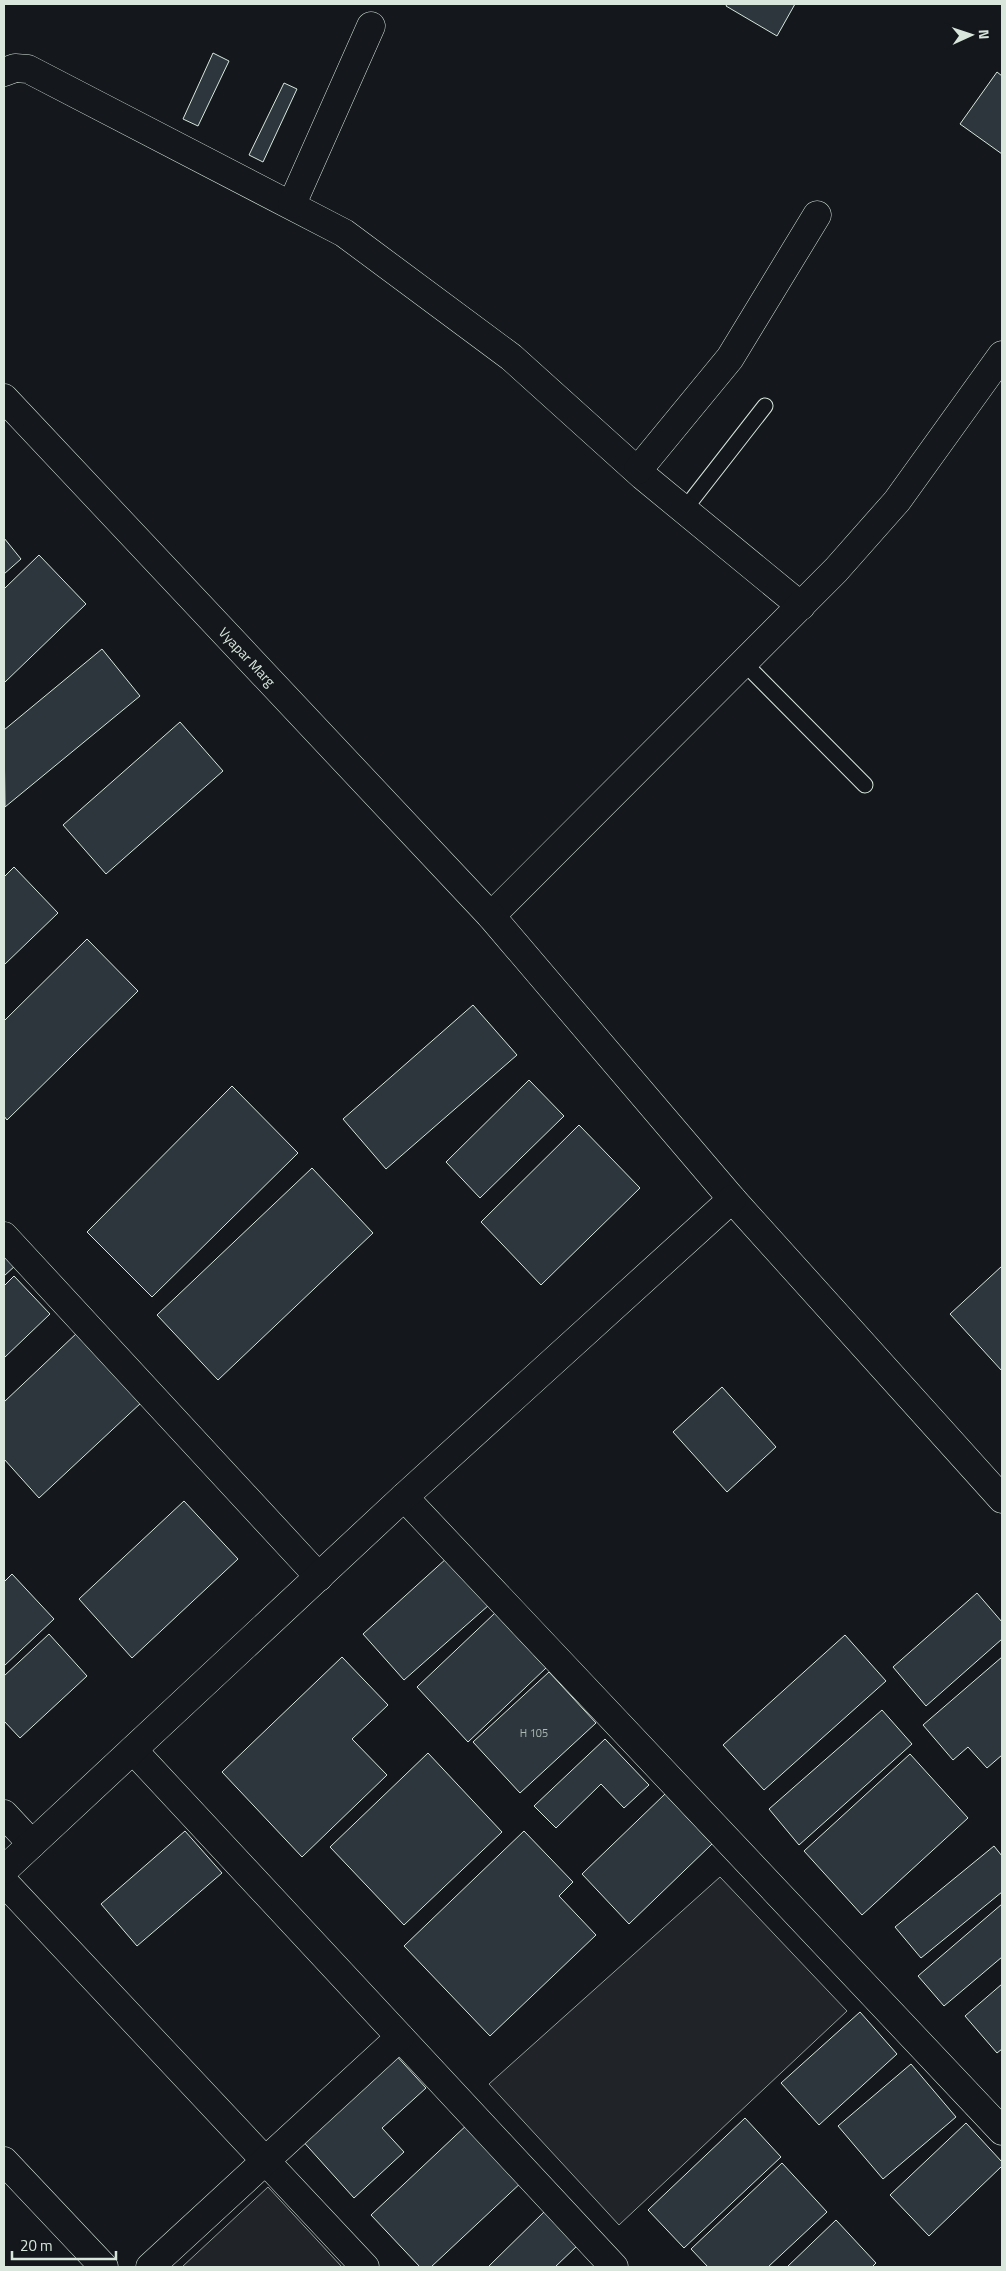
<svg xmlns="http://www.w3.org/2000/svg" width="1006" height="2271" font-family="'Titillium Web',sans-serif">
  <style>
    .green { fill: #202428; stroke: #939e99 }
    .building { fill: #2c363c; stroke: #d8e6dc }
    .lines { fill: none; stroke-linecap: round; stroke-linejoin: round }
    .service-casing { stroke: #d8e6dc; stroke-width: 17 }
    .minor-casing { stroke: #d8e6dc; stroke-width: 29 }
    .tertiary-casing { stroke: #d8e6dc; stroke-width: 29 }
    .service { stroke: #14181c; stroke-width: 15 }
    .minor { stroke: #14181c; stroke-width: 28 }
    .tertiary { stroke: #14181c; stroke-width: 28 }
    .labels { text-anchor: middle; stroke-width: 4; stroke-linejoin: round; paint-order: stroke }
    .number-label { font-size: 11px; fill: #adbab4 }
    .street-label { font-size: 14px; fill: #d8e6dc; stroke: #14181c }
  </style>
  <rect width="100%" height="100%" fill="#14181c"/>
  <g class="green">
    <path d="M720,1877L847,2011L619,2225L489,2084Z"/>
    <path d="M268,2187L342,2267H182Z"/>
  </g>
  <g class="building">
    <path d="M727,4H795L777,36L726,6Z"/>
    <path d="M213,53L229,61L198,126L183,119Z"/>
    <path d="M997,72L1002,76V154L960,124Z"/>
    <path d="M284,83L297,89L263,162L249,155Z"/>
    <path d="M4,538L21,559L4,574Z"/>
    <path d="M39,555L86,604L4,683V589Z"/>
    <path d="M102,649L140,696L5,807L4,730Z"/>
    <path d="M180,722L223,771L106,874L63,825Z"/>
    <path d="M14,867L58,913L4,965V877Z"/>
    <path d="M87,939L138,991L7,1120L4,1116V1021Z"/>
    <path d="M473,1005L517,1055L386,1169L343,1119Z"/>
    <path d="M529,1080L564,1116L480,1198L446,1162Z"/>
    <path d="M232,1086L298,1153L152,1297L87,1232Z"/>
    <path d="M579,1125L640,1188L541,1285L481,1222Z"/>
    <path d="M312,1168L373,1233L218,1380L157,1315Z"/>
    <path d="M4,1252L16,1265L4,1276Z"/>
    <path d="M1002,1266V1371L950,1314Z"/>
    <path d="M14,1276L50,1314L4,1358V1286Z"/>
    <path d="M78,1332L142,1402L39,1498L4,1459V1402Z"/>
    <path d="M722,1387L776,1447L727,1492L673,1432Z"/>
    <path d="M184,1501L238,1559L132,1658L79,1599Z"/>
    <path d="M447,1558L489,1605L404,1680L363,1634Z"/>
    <path d="M12,1574L54,1619L4,1666V1582Z"/>
    <path d="M977,1593L1002,1622V1639L926,1706L893,1667Z"/>
    <path d="M495,1613L546,1668L468,1742L417,1687Z"/>
    <path d="M49,1634L87,1676L20,1738L4,1721V1676Z"/>
    <path d="M845,1635L886,1681L764,1790L723,1745Z"/>
    <path d="M342,1657L388,1705L352,1739L387,1775L302,1857L222,1772Z"/>
    <path d="M1002,1657V1755L987,1768L968,1747L953,1760L923,1725Z"/>
    <path d="M549,1672L596,1723L520,1793L473,1742Z"/>
    <path d="M882,1710L912,1744L799,1845L769,1809Z"/>
    <path d="M605,1739L649,1785L624,1808L601,1784L556,1828L534,1806Z"/>
    <path d="M428,1753L502,1832L404,1925L330,1847Z"/>
    <path d="M910,1754L968,1818L862,1915L804,1851Z"/>
    <path d="M665,1794L712,1844L629,1924L582,1874Z"/>
    <path d="M185,1831L222,1873L137,1946L101,1904Z"/>
    <path d="M524,1831L573,1882L559,1896L596,1935L490,2036L404,1946Z"/>
    <path d="M994,1846L1002,1856V1892L921,1958L895,1927Z"/>
    <path d="M1002,1904V1957L944,2006L918,1976Z"/>
    <path d="M1002,1984V2049L997,2053L965,2016Z"/>
    <path d="M860,2012L897,2054L819,2125L781,2083Z"/>
    <path d="M393,2052L426,2088L382,2128L404,2152L354,2198L300,2138Z"/>
    <path d="M911,2064L956,2117L883,2179L838,2126Z"/>
    <path d="M745,2118L781,2157L684,2248L648,2210Z"/>
    <path d="M470,2122L524,2180L431,2267H420L371,2215Z"/>
    <path d="M966,2123L1002,2162V2166L929,2236L890,2195Z"/>
    <path d="M782,2163L827,2212L768,2267H708L691,2249Z"/>
    <path d="M545,2211L578,2245L555,2267H488Z"/>
    <path d="M836,2220L876,2263L872,2267H787Z"/>
  </g>
  <g class="lines">
    <defs>
      <g id="service">
        <path d="M684,510L765,406"/>
        <path d="M744,663L865,785"/>
      </g>
      <g id="minor">
        <path d="M4,72L15,68L28,69L344,233L511,357L643,476L801,606"/>
        <path d="M292,204L371,26"/>
        <path d="M638,470L730,358L817,215"/>
        <path d="M491,916L836,570L897,501L1002,355"/>
        <path d="M4,1236L319,1577"/>
        <path d="M404,1497L1002,2131"/>
        <path d="M133,1750L614,2267"/>
        <path d="M4,1814L32,1844"/>
        <path d="M4,1882L365,2267"/>
        <path d="M4,2161L104,2267"/>
        <path d="M150,2267L400,2037"/>
      </g>
      <g id="tertiary">
        <path d="M4,398L491,916L732,1199L1002,1499"/>
        <path d="M4,1870L404,1497L732,1199"/>
      </g>
    </defs>
    <use href="#service" class="service-casing"/>
    <use href="#minor" class="minor-casing"/>
    <use href="#tertiary" class="tertiary-casing"/>
    <use href="#service" class="service"/>
    <use href="#minor" class="minor"/>
    <use href="#tertiary" class="tertiary"/>
  </g>
  <g class="labels">
    <g class="number-label">
      <text x="534" y="1737">H 105</text>
    </g>
    <g class="street-label">
      <text transform="translate(247 657) rotate(47)" y="5">Vyapar Marg</text>
    </g>
  </g>
  <rect width="1006" height="2271" fill="none" stroke="#d8e6dc" stroke-width="10"/>
  <g transform="translate(971 35) rotate(87)" stroke="#14181c" stroke-width="4" paint-order="stroke">
  <path d="M0-4L9 19L0 12L-9 19Z" fill="#d8e6dc"/>
  <text y="-8" font-size="14" font-weight="bold" text-anchor="middle" fill="#d8e6dc">N</text>
  </g>
  <path d="M12 2251v8h104v-8" fill="none" stroke="#d8e6dc" stroke-width="2.5"/>
  <text x="20" y="2251" font-size="15" fill="#d8e6dc" stroke="#14181c" stroke-width="4" paint-order="stroke">20 m</text>
</svg>
